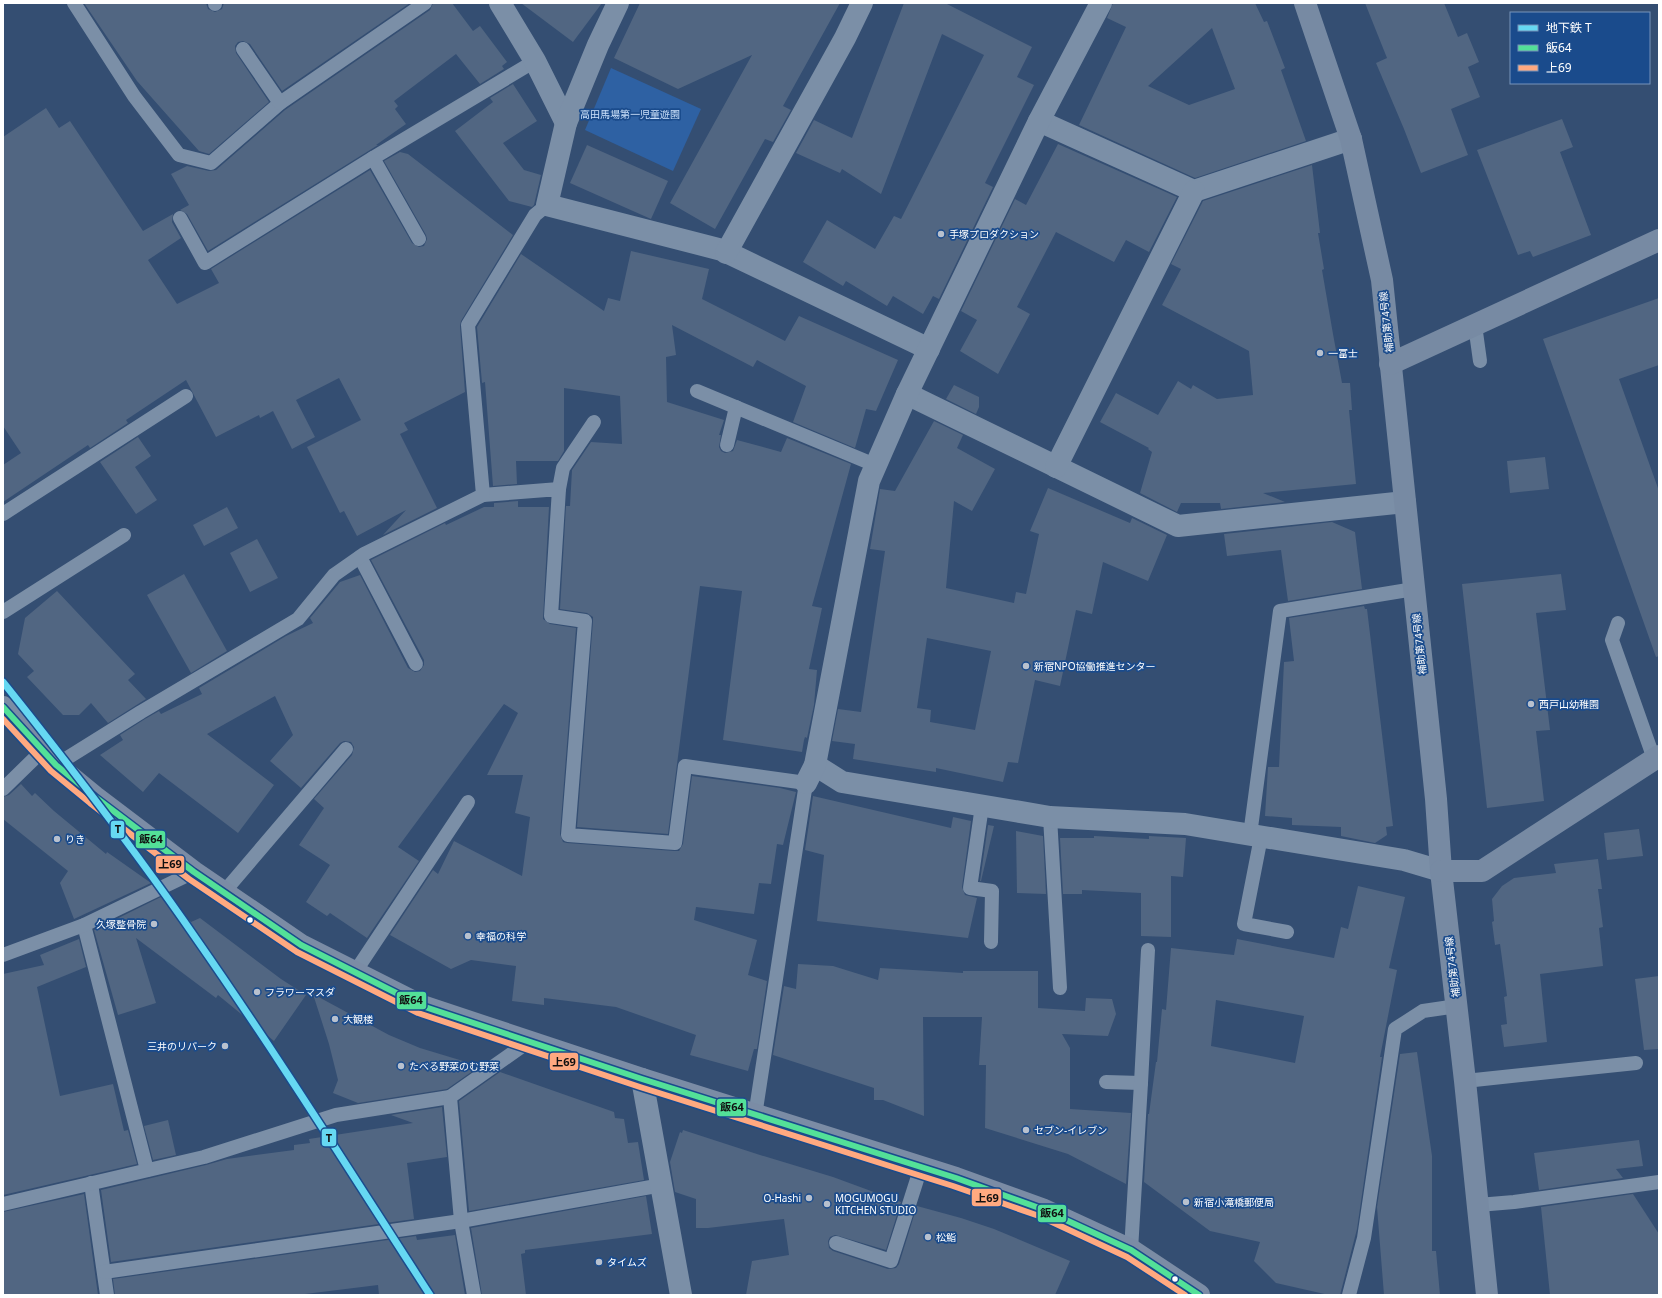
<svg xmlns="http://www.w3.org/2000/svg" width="1662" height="1298" font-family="'Noto Sans','Noto Sans JP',sans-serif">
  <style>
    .green { fill: #2e61a3 }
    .building { fill: #516682; fill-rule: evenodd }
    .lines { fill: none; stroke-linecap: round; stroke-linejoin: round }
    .lane { stroke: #7b8fa7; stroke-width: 14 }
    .street { stroke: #7b8fa7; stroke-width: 22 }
    .secondary { stroke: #778aa3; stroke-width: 22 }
    .primary { stroke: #7b8ca5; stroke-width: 22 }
    .bus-1-casing { stroke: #1a4b8c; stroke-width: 9 }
    .bus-2-casing { stroke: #1a4b8c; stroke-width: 9 }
    .bus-1 { stroke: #53e098; stroke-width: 6 }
    .bus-2 { stroke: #ffa980; stroke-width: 6 }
    .metro-1-casing { stroke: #1a4b8c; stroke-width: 10 }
    .metro-1 { stroke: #66d8f2; stroke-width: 7 }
    .poi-dot { fill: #b8c1ce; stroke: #1a4b8c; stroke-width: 1.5 }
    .bus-dot { fill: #fff; stroke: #1a4b8c; stroke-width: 1.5 }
    .labels { text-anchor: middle; stroke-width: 3.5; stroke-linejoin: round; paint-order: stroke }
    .park-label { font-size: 10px; fill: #cbe0fa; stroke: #1a4b8c }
    .poi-label { font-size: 10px; fill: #fff; stroke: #1a4b8c; text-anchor: start }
    .street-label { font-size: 10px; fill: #fff; stroke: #1a4b8c }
    .line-badge { stroke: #1a4b8c; stroke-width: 1.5 }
    .pale-badge-label { font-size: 11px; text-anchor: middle; font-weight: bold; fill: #111 }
  </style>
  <rect width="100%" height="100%" fill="#344e72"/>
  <path class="green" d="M611,68L701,109L673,171L585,130Z"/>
  <g class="building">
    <path d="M84,3H206L208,9L215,12L222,9L224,3H410L282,91L250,44L243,41L238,42L235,46L236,53L269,102L209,154L199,151L137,81Z"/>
    <path d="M433,3H452L473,31L480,26L507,62L502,66L504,69L480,84L456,54L394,101L398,106L395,109L406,124L376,145H378L208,251L187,214L180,210L189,205L171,174L187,166L209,171L216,170L285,110L430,10Z"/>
    <path d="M521,3H602L573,42Z"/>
    <path d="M640,3H840L783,106L791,110L773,142L765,139L715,229L670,203L752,55L678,89L614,58Z"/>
    <path d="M904,3H945L1032,47L1017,77L1034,85L985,183L993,187L939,299L933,296L923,314L893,296L887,306L846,281L843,286L803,262L827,220L875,249L894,216L901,219L984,55L942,34L881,194L842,169L840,173L796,153L814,120L852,138Z"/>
    <path d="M1113,3H1255L1264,22L1267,21L1285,68L1281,70L1306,141L1195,178L1079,125L1126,27L1107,18ZM1212,28L1235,89L1189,105L1148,86Z"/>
    <path d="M1365,3H1444L1458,37L1467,33L1479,62L1468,67L1480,97L1451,109L1468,155L1421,173L1404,129L1376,63L1387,58Z"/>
    <path d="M513,84L537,121L503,143L524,170L541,175L534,205L532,207L509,201L455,131L493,102L490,98Z"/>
    <path d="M46,108L59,128L70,121L143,231L173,214L172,222L181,238L148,260L177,304L219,283L211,269L370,170L412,243L419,247L424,246L427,239L426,235L384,161L400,152L408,154L513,235L461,321L460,326L465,392L404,423L408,430L400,434L437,508L383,535L406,510L357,536L344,511L340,513L307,447L361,420L339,378L296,400L315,437L292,449L273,411L260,418L259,415L216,437L186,380L126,420L128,423L90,448L88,445L3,502V465L21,453L3,426V137Z"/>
    <path d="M1562,119L1573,147L1560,152L1591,235L1533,257L1530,251L1518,255L1477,150Z"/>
    <path d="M1058,144L1177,197L1149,252L1126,240L1114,262L1056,232L1017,307L1030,314L998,374L960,351L977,320L961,311L1015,199L1026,205Z"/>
    <path d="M587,145L668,181L651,219L570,183Z"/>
    <path d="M1312,165L1320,233H1318L1324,269L1322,270L1333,334L1342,383H1350L1352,410H1349L1356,484L1263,493L1285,502L1221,509L1220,503H1181L1177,512L1140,493L1152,452L1148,449L1149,448L1100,422L1116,393L1158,415L1178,381L1191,389L1193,385L1217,399L1253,395L1249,351L1162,305L1181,269L1171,264L1203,201Z"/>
    <path d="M631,251L709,269L702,299L785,341L799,316L898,360L876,411L866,409L855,448L793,422L806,386L757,360L753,367L672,325L676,355L666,357L667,402L724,420L719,435H721L719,447L721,451L725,453L733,451L737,440L781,452L787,438L851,464L812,606L822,608L809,669L817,670L814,705L807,738L805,737L804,740L802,752L723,740L742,591L700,586L668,834L577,827L593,621V617L587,613L560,609L566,506H570L572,470L591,442L622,444L620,396L564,388V451L558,461H516L517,484L493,486L485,382L482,383L477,327L521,254L604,311L608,298L620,301Z"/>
    <path d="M1659,298V365L1619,379L1659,491V656L1656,657L1543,339Z"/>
    <path d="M954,385L979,397V407L976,414L946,399Z"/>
    <path d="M934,421L963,435L957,448L995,469L972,511L954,501L946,588L1014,603L1016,592L1026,594L1039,534L1030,531L1048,488L1130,523L1132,518L1167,535L1148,581L1103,562L1092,614L1076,610L1060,686L1035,680L1018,763L1008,762L1003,782L936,768V772L853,759L855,744L832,741L838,709L861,712L885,551L870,549L880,489L895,491ZM927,638L991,651L975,730L930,722L931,710L917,708Z"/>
    <path d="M138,437L151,456L135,467L157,500L136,514L100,462Z"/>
    <path d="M1545,457L1549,489L1510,493L1507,461Z"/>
    <path d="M518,501V507H549L543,619L550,624L576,628L560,834L563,842L567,843L674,851H679L683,844L692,776L780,788L796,792L783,845L777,844L771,884L759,883L754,914L696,907L694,920L757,940L748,975L767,981L757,1049H754L748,1071L690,1055L696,1035L616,1007L544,998V1005L512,1001L516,966L471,960L451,969L390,935L433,870L438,874L454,841L522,876L530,817L515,813L523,775H487L518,713L504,704L398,847L419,861L367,938L330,913L327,916L306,902L330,865L299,845L324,808L314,799L352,755L354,747L351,742L344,741L340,743L301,788L270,761L293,735L275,696L207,734L274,785L238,833L159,773L143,792L100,755L123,740L120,735L145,719L159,711L161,714L202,694L199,688L286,636L313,623L310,618L340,582L360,575L408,668L415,672L420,671L424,665V660L371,560L445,523L446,525L484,507H494V503Z"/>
    <path d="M227,507L238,528L204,546L193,525Z"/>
    <path d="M1332,522L1355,532L1362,589L1288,601L1281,550L1227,556L1224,534Z"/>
    <path d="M257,539L278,578L250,592L230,553Z"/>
    <path d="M184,574L227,651L191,673L147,595Z"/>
    <path d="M1561,574L1566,610L1536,613L1550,730L1536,731L1544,801L1487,808L1462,584Z"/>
    <path d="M57,591L135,674L128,680L146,699L108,723L91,703L79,715H63L27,677L34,671L18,654L25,618Z"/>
    <path d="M1364,606L1365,609H1367L1393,826L1386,827L1387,835L1375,843L1341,836V827L1292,825V818L1265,816L1268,767H1279L1284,662L1294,661L1289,618Z"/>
    <path d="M21,784L32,796L35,793L54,811L106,854L107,852L151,883L74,919L60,883L68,871L3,819V797L9,795Z"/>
    <path d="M813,796L951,828L953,817L971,821L962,887L965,895L977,898L968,938L817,921L824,855L805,850Z"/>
    <path d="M988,825L994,826L981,881H980Z"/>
    <path d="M1639,829L1643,856L1607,860L1604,833Z"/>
    <path d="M1016,831L1043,836L1046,894L1017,893Z"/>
    <path d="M1094,836L1149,839V836L1186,838L1183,877L1171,876V937L1141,936V893L1082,890V894H1063L1060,838H1094Z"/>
    <path d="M1598,859L1602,889H1598L1603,927L1599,928L1603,966L1540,974L1547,1042L1504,1047L1501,1025L1507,1024L1504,997L1507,996L1500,944L1495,945L1492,922L1494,921L1492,899L1502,886L1514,878L1556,873L1554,864Z"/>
    <path d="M1358,886L1405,897L1389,968L1397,970L1380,1057H1382L1357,1229L1340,1295H1329L1276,1283L1254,1261L1260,1242L1210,1231L1144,1182L1148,1114H1149L1156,1062H1157L1162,1009L1166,1010L1171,948L1234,955L1237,939L1334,958L1341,927L1348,929ZM1216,1000L1304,1016L1295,1063L1211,1046Z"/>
    <path d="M163,896L191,922L200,918L281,979L306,995L274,1041L218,995L216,998L136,938L156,1003L118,1015L94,930Z"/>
    <path d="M79,939L86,967L37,987L60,1096L113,1084L124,1131L128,1130L137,1164L3,1195V974L44,965L40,955Z"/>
    <path d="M798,964L833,966L878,980L880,968L963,973V971H1038V1008L1085,1011L1086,998L1112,999L1116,1014L1108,1036L1062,1034L1070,1048V1109L1131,1113L1126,1184L1068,1154L985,1128L986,1065H979L982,1017H923L924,1116L883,1100H874V1088L773,1055L784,986L796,989Z"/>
    <path d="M1659,976V1049L1644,1050L1635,979Z"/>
    <path d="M313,994L389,1035L420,1048L473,1064V1067L477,1068L447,1089L358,1103L333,1093L338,1080L329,1044Z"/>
    <path d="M1417,1052L1432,1156V1251H1436L1440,1295H1384L1377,1207L1400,1054Z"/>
    <path d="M500,1072L614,1112L615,1118L624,1119L628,1143L638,1142L644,1180L469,1211L459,1101Z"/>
    <path d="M442,1107L447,1157L407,1163L414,1219L111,1262L101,1190L206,1165L227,1159L294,1150V1145L310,1143L309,1139L413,1123L391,1115Z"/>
    <path d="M168,1120L176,1155L153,1160L144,1126Z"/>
    <path d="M683,1130L760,1155L833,1177L901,1202L886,1250L835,1235L830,1237L828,1241L829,1248L833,1251L888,1269L896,1268L899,1264L917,1206L961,1218L994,1229L1070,1261L1055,1295H746L752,1261L789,1255L784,1219L708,1228H696V1199L675,1192L670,1162L680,1132L682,1133Z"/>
    <path d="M1639,1140L1643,1166L1616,1169L1623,1178L1539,1190L1534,1153Z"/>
    <path d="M84,1194L98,1295H3V1212Z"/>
    <path d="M1633,1194L1659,1234V1295H1550L1541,1207Z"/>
    <path d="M646,1196L652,1234L525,1250V1253L521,1254L526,1295H482L471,1228Z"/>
    <path d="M455,1235L465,1295H379L378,1285L297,1295H115L113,1279L416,1236L417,1240Z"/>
  </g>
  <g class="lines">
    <g class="lane">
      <path d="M74,3L134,96L179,155L211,163L280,103L425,3"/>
      <path d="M215,3V4"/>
      <path d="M243,49L280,103"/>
      <path d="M180,218L205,263L373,158"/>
      <path d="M419,239L373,158L535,61"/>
      <path d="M1475,325L1480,361"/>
      <path d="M697,391L875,465"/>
      <path d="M727,445L736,407"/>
      <path d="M559,489L563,468L594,422"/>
      <path d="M483,495L559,489L551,616L585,621L568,835L675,843L685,766L806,783L755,1116"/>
      <path d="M3,514L186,396"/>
      <path d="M360,557L416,664"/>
      <path d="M3,612L124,535"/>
      <path d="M1618,623L1612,640L1654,759"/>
      <path d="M56,765L141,712L298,619L334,575L364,554L483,495L468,325L535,215L547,205"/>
      <path d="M3,789L42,751"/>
      <path d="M982,806L970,888L992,891L991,942"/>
      <path d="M1050,817L1060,988"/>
      <path d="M1250,835L1280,611L1414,589"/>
      <path d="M1261,837L1244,924L1287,932"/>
      <path d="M224,892L346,749"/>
      <path d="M84,925L147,1170"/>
      <path d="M3,955L84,925L194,872"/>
      <path d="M355,972L468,802"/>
      <path d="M1465,1081L1636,1063"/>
      <path d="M1106,1082L1141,1083"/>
      <path d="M91,1183L107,1295"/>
      <path d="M3,1204L204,1157L336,1115L450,1097"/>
      <path d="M1478,1205L1514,1202L1659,1182"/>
      <path d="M836,1243L891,1261L921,1167"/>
      <path d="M1131,1250L1141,1083L1148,950"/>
      <path d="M104,1272L461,1221L662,1185"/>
      <path d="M474,1295L461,1221L450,1097L528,1042"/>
      <path d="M1349,1295L1364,1238L1395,1029L1423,1011L1457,1006"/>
    </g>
    <g class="street">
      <path d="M500,3L535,61L566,123"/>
      <path d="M618,3L598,45L566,123L547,205L722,250L929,349"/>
      <path d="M1039,121L1194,191L1351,139"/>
      <path d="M726,253L845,38L862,3"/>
      <path d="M907,394L1178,526L1405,502"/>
      <path d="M1056,467L1194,191"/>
      <path d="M815,765L842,782L1050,817L1185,824L1404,860L1441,871"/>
      <path d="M806,783L815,765L869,481L907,394L1039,121L1101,3"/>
      <path d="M642,1079L681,1295"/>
    </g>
    <g class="secondary">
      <path d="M1305,3L1351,139L1382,280L1436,799L1441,871L1465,1081L1487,1295"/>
      <path d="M1390,364L1659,240"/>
      <path d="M1441,871H1482L1659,756"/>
    </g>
    <path class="primary" d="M3,707L42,751L56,765L95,797L194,872L301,945L422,1006L642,1079L956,1178L1042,1209L1131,1250L1199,1295"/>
    <defs>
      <path id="bus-1" d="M3,707L56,765L95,797L194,872L301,945L422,1006L642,1079L956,1178L1042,1209L1131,1250L1199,1295"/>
      <path id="bus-2" d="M3,719L51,771L90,803L189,879L297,952L418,1013L640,1087L953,1186L1039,1216L1127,1257L1185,1295"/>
    </defs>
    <use href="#bus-1" class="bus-1-casing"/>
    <use href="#bus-2" class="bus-2-casing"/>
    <use href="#bus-1" class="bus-1"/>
    <use href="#bus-2" class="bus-2"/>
    <defs>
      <path id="metro-1" d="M3,682C70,766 136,851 197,940C278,1056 353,1176 430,1295"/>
    </defs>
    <use href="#metro-1" class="metro-1-casing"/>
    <use href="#metro-1" class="metro-1"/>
  </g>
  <g class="poi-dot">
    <circle cx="941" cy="234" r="4"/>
    <circle cx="1320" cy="353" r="4"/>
    <circle cx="1026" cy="666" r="4"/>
    <circle cx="1531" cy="704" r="4"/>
    <circle cx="57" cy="839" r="4"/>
    <circle cx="154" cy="924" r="4"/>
    <circle cx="468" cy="936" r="4"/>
    <circle cx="257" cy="992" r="4"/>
    <circle cx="335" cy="1019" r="4"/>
    <circle cx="225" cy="1046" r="4"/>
    <circle cx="401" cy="1066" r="4"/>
    <circle cx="1026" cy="1130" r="4"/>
    <circle cx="809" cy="1198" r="4"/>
    <circle cx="1186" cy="1202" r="4"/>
    <circle cx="827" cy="1204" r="4"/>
    <circle cx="928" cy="1237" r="4"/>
    <circle cx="599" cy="1262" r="4"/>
  </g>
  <g class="bus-dot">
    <circle cx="250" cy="920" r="3.5"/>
    <circle cx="1175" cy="1279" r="3.5"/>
  </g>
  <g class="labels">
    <g class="park-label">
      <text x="630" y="118">高田馬場第一児童遊園</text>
    </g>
    <g class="poi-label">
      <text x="949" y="238">手塚プロダクション</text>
      <text x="1328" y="357">一富士</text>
      <text x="1034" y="670">新宿NPO協働推進センター</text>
      <text x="1539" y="708">西戸山幼稚園</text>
      <text x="65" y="843">りき</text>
      <text x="146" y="928" text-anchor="end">久塚整骨院</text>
      <text x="476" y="940">幸福の科学</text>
      <text x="265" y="996">フラワーマスダ</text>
      <text x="343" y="1023">大観楼</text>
      <text x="217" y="1050" text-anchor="end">三井のリパーク</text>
      <text x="409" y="1070">たべる野菜のむ野菜</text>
      <text x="1034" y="1134">セブン-イレブン</text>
      <text x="801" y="1202" text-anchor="end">O-Hashi</text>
      <text x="835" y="1202">MOGUMOGU<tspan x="835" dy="12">KITCHEN STUDIO</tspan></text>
      <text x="1194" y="1206">新宿小滝橋郵便局</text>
      <text x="936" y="1241">松鮨</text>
      <text x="607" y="1266">タイムズ</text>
    </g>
    <g class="street-label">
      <text transform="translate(1386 322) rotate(-96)" y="4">補助第74号線</text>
      <text transform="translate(1419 644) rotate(-96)" y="4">補助第74号線</text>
      <text transform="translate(1452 967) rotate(-97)" y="4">補助第74号線</text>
    </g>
  </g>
  <g class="line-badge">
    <rect x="110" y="820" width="15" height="19" rx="4" fill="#66d8f2"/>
    <rect x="135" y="830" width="31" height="19" rx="4" fill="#53e098"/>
    <rect x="155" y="855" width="30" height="19" rx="4" fill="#ffa980"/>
    <rect x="396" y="991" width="31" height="19" rx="4" fill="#53e098"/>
    <rect x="549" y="1052" width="30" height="19" rx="4" fill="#ffa980"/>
    <rect x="716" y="1098" width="31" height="19" rx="4" fill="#53e098"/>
    <rect x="321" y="1128" width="16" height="19" rx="4" fill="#66d8f2"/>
    <rect x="971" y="1188" width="31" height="19" rx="4" fill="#ffa980"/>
    <rect x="1037" y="1204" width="30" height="19" rx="4" fill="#53e098"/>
  </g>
  <g class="pale-badge-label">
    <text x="118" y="833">T</text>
    <text x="151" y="843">飯64</text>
    <text x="170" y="868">上69</text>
    <text x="411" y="1004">飯64</text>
    <text x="564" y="1066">上69</text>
    <text x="732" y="1111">飯64</text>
    <text x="329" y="1142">T</text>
    <text x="987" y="1202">上69</text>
    <text x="1052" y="1217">飯64</text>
  </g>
  <rect width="1662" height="1298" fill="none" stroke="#ffffff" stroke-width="8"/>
  <rect x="1510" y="12" width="140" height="72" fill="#1a4b8c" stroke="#7693ba"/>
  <rect x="1518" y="25" width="20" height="6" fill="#66d8f2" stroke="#7693ba"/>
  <text x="1546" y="32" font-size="12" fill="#ffffff">地下鉄 T</text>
  <rect x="1518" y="45" width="20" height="6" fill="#53e098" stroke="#7693ba"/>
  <text x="1546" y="52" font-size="12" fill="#ffffff">飯64</text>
  <rect x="1518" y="65" width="20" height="6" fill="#ffa980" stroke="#7693ba"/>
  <text x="1546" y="72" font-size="12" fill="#ffffff">上69</text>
</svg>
